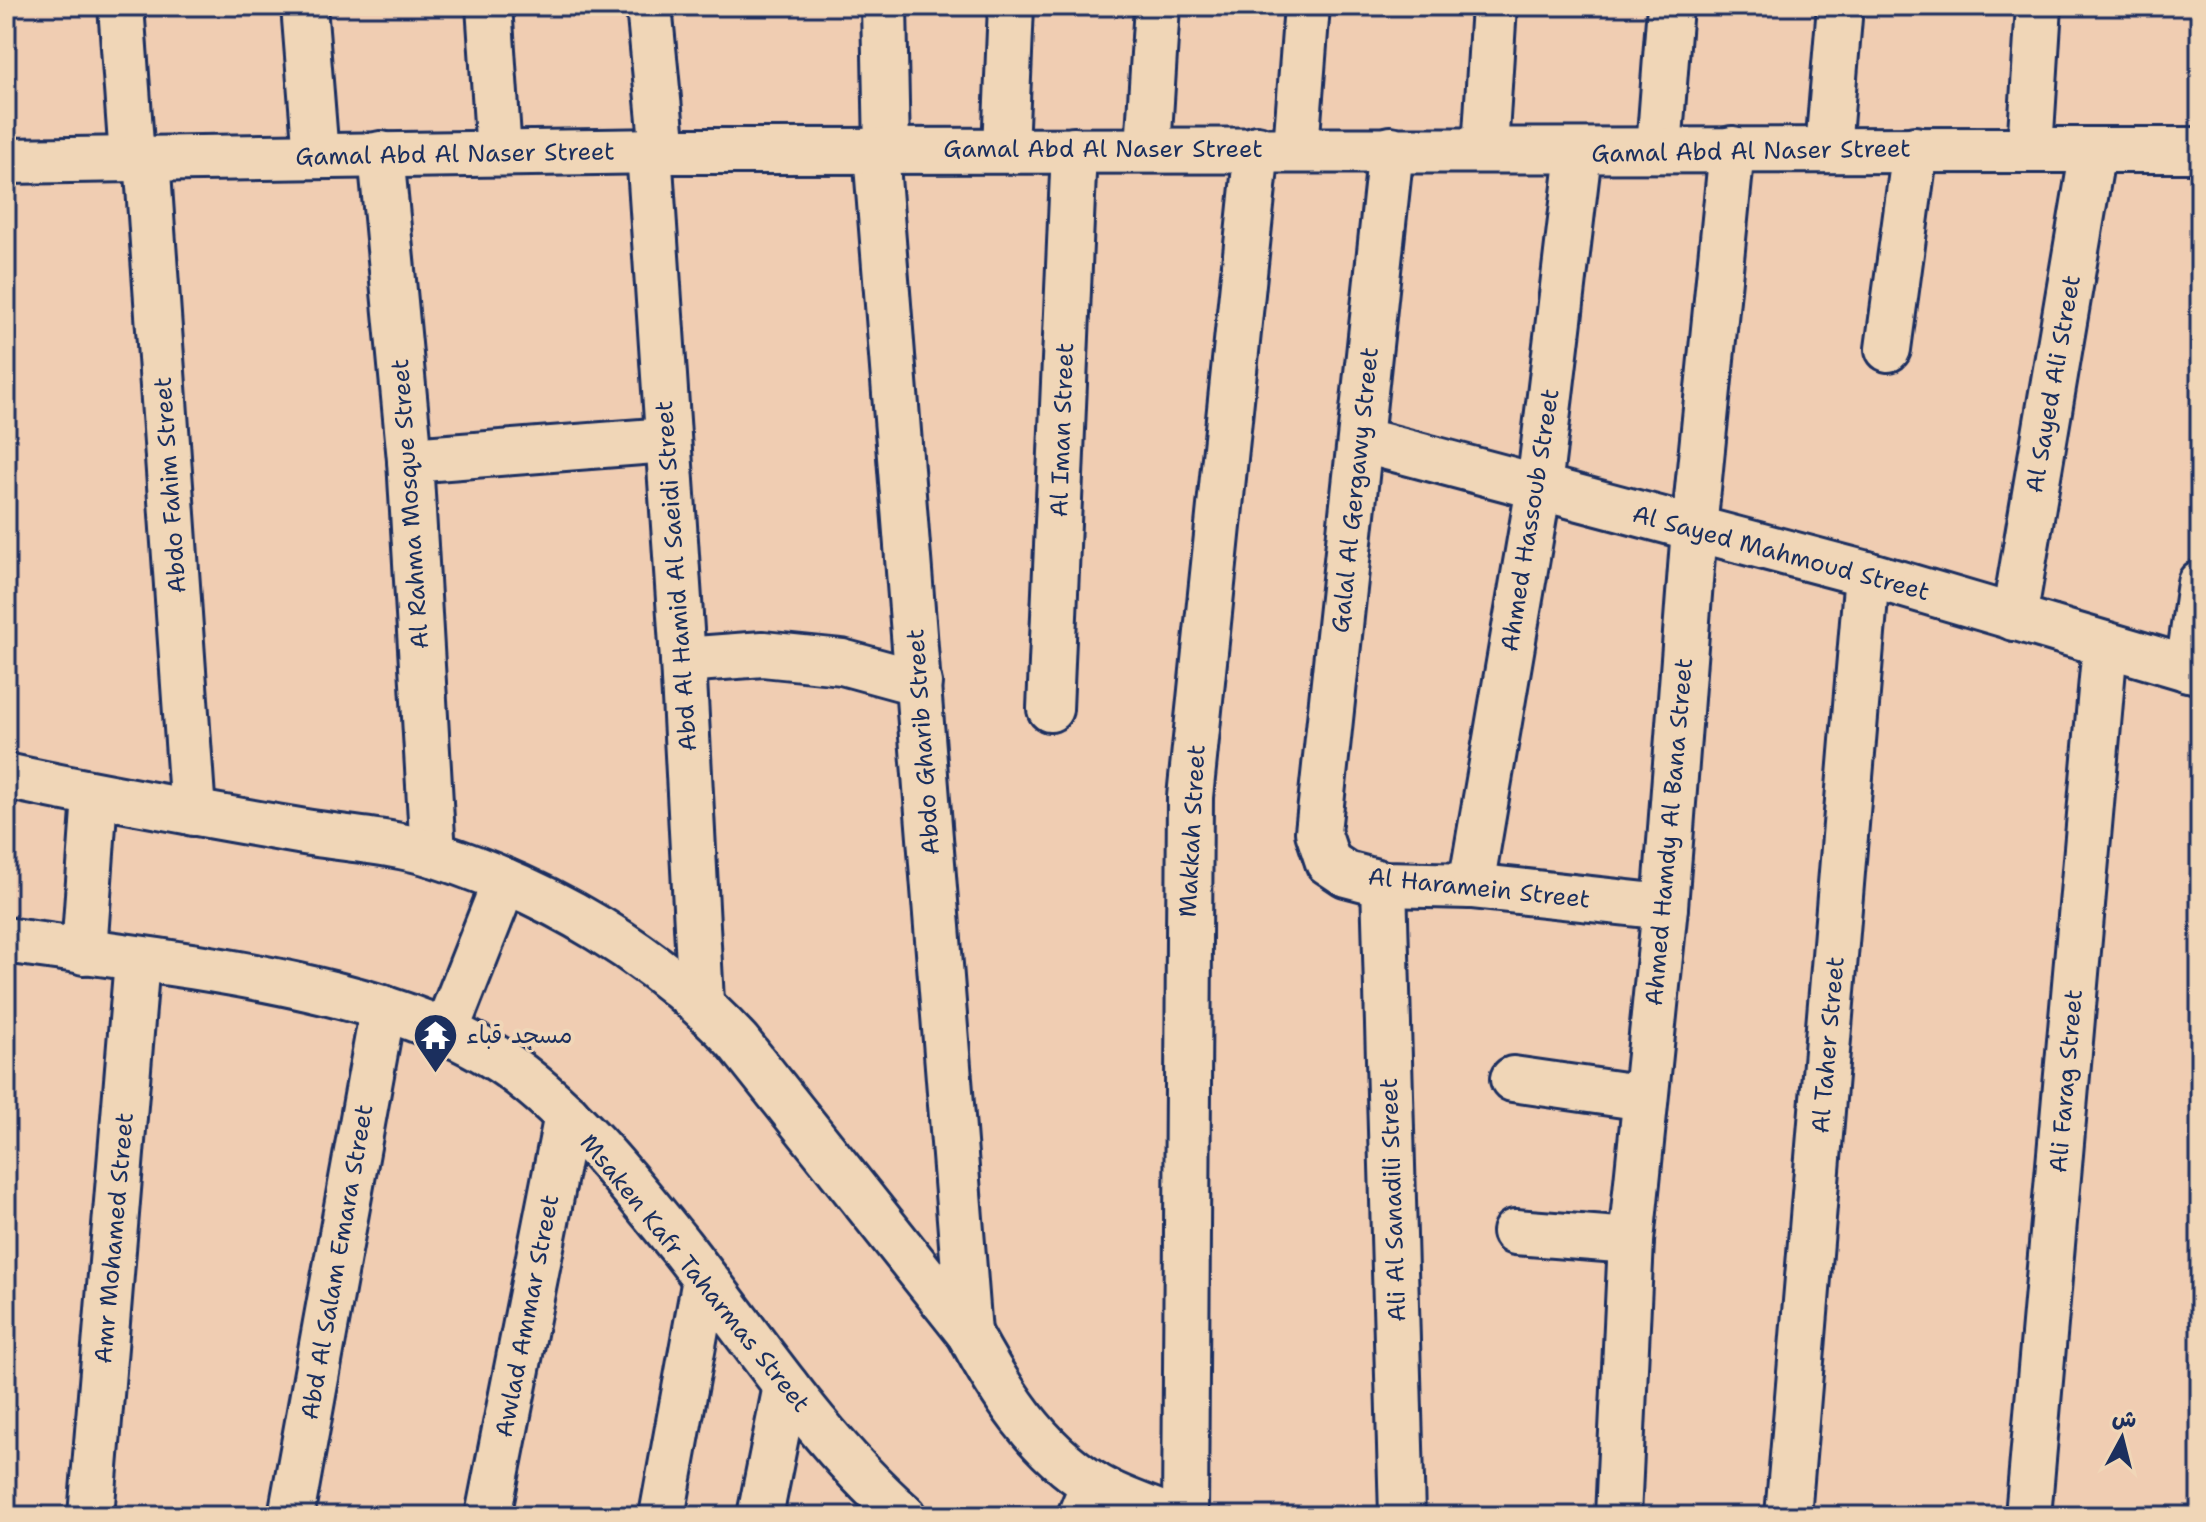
<svg xmlns="http://www.w3.org/2000/svg" width="2206" height="1522" font-family="'Shantell Sans','Playpen Sans Arabic',sans-serif">
  <style>
    .lines { fill: none; stroke-linecap: round; stroke-linejoin: round }
    .minor-casing { stroke: #1b2f5e; stroke-width: 50 }
    .tertiary-casing { stroke: #1b2f5e; stroke-width: 50 }
    .minor { stroke: #f0d6b7; stroke-width: 44 }
    .tertiary { stroke: #f0d6b7; stroke-width: 44 }
    .labels { text-anchor: middle; stroke-width: 8; stroke-linejoin: round; paint-order: stroke }
    .street-label { font-size: 24px; fill: #1b2f5e; stroke: #f0d6b7 }
    .poi-label { font-size: 24px; fill: #1b2f5e; stroke: #f0d6b7; text-anchor: start }
  </style>
  <rect width="100%" height="100%" fill="#f0cdb2"/>
  <filter id="ink" filterUnits="userSpaceOnUse"><feTurbulence type="fractalNoise" baseFrequency=".0125" numOctaves="2"/><feDisplacementMap in="SourceGraphic" scale="16" xChannelSelector="R" yChannelSelector="G"/><feConvolveMatrix kernelMatrix="1 2 1 2 8 2 1 2 1" color-interpolation-filters="sRGB"/></filter>
  <g filter="url(#ink)">
    <g class="lines">
      <defs>
        <g id="minor">
          <path d="M121,6L132,158"/>
          <path d="M304,6L316,156"/>
          <path d="M489,6L499,153"/>
          <path d="M649,6L663,151"/>
          <path d="M884,6L887,150"/>
          <path d="M1296,148L1307,6"/>
          <path d="M1005,149L1011,6"/>
          <path d="M1148,149L1157,6"/>
          <path d="M1391,149L1318,832L1328,862L1346,874L1384,884L1471,886L1665,907"/>
          <path d="M1485,149L1494,6"/>
          <path d="M1659,149L1670,6"/>
          <path d="M1828,149L1840,6"/>
          <path d="M2030,149L2039,6"/>
          <path d="M649,151L683,660L701,1002"/>
          <path d="M876,152L969,1333"/>
          <path d="M381,154L410,460L433,854"/>
          <path d="M147,158L193,813"/>
          <path d="M6,161L663,151L2200,150"/>
          <path d="M1888,349L1915,149"/>
          <path d="M1361,440L1867,574L2200,672"/>
          <path d="M410,460L667,440"/>
          <path d="M2014,618L2093,150"/>
          <path d="M683,660L763,654L842,662L919,683"/>
          <path d="M2188,669L2200,583"/>
          <path d="M1050,709L1074,150"/>
          <path d="M1384,884L1402,1516"/>
          <path d="M1471,886L1539,487L1579,153"/>
          <path d="M84,952L95,796"/>
          <path d="M445,1033L505,881"/>
          <path d="M1513,1079L1645,1098"/>
          <path d="M1515,1232L1631,1241"/>
          <path d="M91,1516L137,960"/>
          <path d="M291,1516L383,1008"/>
          <path d="M488,1516L567,1115"/>
          <path d="M662,1516L705,1279"/>
          <path d="M760,1516L786,1386"/>
          <path d="M1080,1516L1093,1484"/>
          <path d="M1185,1516L1190,797L1257,148"/>
          <path d="M1618,1516L1631,1241L1665,907L1694,529L1732,149"/>
          <path d="M1788,1516L1867,574"/>
          <path d="M2028,1516L2105,645"/>
        </g>
        <g id="tertiary">
          <path d="M6,776C103,797 201,814 299,831C343,839 393,841 436,855C551,892 656,954 738,1042L969,1333C1000,1391 1036,1449 1093,1484C1115,1498 1143,1506 1166,1516"/>
          <path d="M6,940C153,962 390,981 511,1068C578,1117 629,1183 681,1247C753,1339 816,1438 904,1516"/>
        </g>
      </defs>
      <use href="#minor" class="minor-casing"/>
      <use href="#tertiary" class="tertiary-casing"/>
      <use href="#minor" class="minor"/>
      <use href="#tertiary" class="tertiary"/>
    </g>
  </g>
  <defs>
    <symbol id="temple-pin" viewBox="-11 -11 22 30"><path d="M0 17L-7.5 6A9.5 9.5 0 1 1 7.5 6Z" fill="#1b2f5e" stroke="#f0d6b7"/><path d="M0-6L5-2H3V0L6.5 2.5H4V6H1.5V3h-3V6H-4V2.5H-6.5L-3 0V-2H-5Z" fill="#fff"/></symbol>
  </defs>
  <g fill-rule="evenodd">
    <use href="#temple-pin" x="410" y="1010" width="51" height="69"/>
  </g>
  <g class="labels">
    <g class="street-label">
      <text x="1103" y="157">Gamal Abd Al Naser Street</text>
      <text transform="translate(1751 151) rotate(-1)" y="8">Gamal Abd Al Naser Street</text>
      <text transform="translate(455 154) rotate(-1)" y="8">Gamal Abd Al Naser Street</text>
      <text transform="translate(2053 384) rotate(-80)" y="8">Al Sayed Ali Street</text>
      <text transform="translate(1062 430) rotate(-88)" y="8">Al Iman Street</text>
      <text transform="translate(170 485) rotate(-94)" y="8">Abdo Fahim Street</text>
      <text transform="translate(1355 490) rotate(-84)" y="8">Galal Al Gergawy Street</text>
      <text transform="translate(410 504) rotate(-94)" y="8">Al Rahma Mosque Street</text>
      <text transform="translate(1530 520) rotate(-81)" y="8">Ahmed Hassoub Street</text>
      <text transform="translate(1781 553) rotate(15)" y="8">Al Sayed Mahmoud Street</text>
      <text transform="translate(676 576) rotate(-94)" y="8">Abd Al Hamid Al Saeidi Street</text>
      <text transform="translate(923 742) rotate(-94)" y="8">Abdo Gharib Street</text>
      <text transform="translate(1192 831) rotate(-87)" y="8">Makkah Street</text>
      <text transform="translate(1669 832) rotate(-85)" y="8">Ahmed Hamdy Al Bana Street</text>
      <text transform="translate(1479 888) rotate(6)" y="8">Al Haramein Street</text>
      <text transform="translate(1828 1045) rotate(-85)" y="8">Al Taher Street</text>
      <text transform="translate(2066 1081) rotate(-85)" y="8">Ali Farag Street</text>
      <text transform="translate(1393 1200) rotate(-92)" y="8">Ali Al Sanadili Street</text>
      <text transform="translate(114 1238) rotate(-85)" y="8">Amr Mohamed Street</text>
      <text transform="translate(337 1262) rotate(-80)" y="8">Abd Al Salam Emara Street</text>
      <text transform="translate(695 1273) rotate(51)" y="8">Msaken Kafr Taharmas Street</text>
      <text transform="translate(527 1316) rotate(-79)" y="8">Awlad Ammar Street</text>
    </g>
    <g class="poi-label">
      <text x="466" y="1043">مسجد قباء</text>
    </g>
  </g>
  <rect width="2206" height="1522" fill="none" stroke="#f0d6b7" stroke-width="32"/>
  <rect x="16" y="16" width="2174" height="1490" fill="none" stroke="#1b2f5e" stroke-width="3" filter="url(#ink)"/>
  <g transform="translate(2122 1438) rotate(7)" stroke="#f0d6b7" stroke-width="6" paint-order="stroke">
  <path d="M0-6L14 30L0 20L-14 30Z" fill="#1b2f5e"/>
  <text y="-12" font-size="22" font-weight="bold" text-anchor="middle" fill="#1b2f5e">ش</text>
  </g>
</svg>
